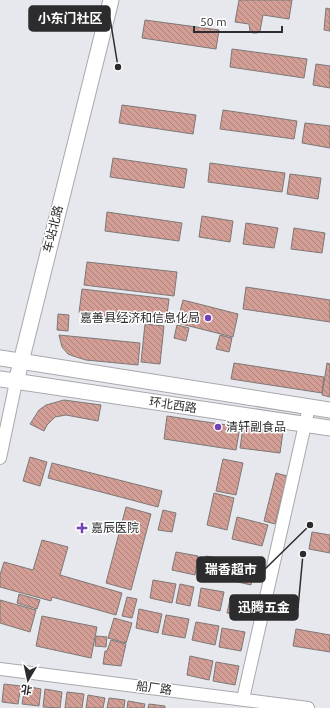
<svg xmlns="http://www.w3.org/2000/svg" width="330" height="708" font-family="Ubuntu,'Noto Sans SC',sans-serif">
  <style>
    .building { fill: url(#building-back-hatch); stroke: #7d7877 }
    .lines { fill: none; stroke-linecap: round; stroke-linejoin: round }
    .minor-casing { stroke: #a7a9ad; stroke-width: 14 }
    .tertiary-casing { stroke: #a7a9ad; stroke-width: 17 }
    .minor { stroke: #fff; stroke-width: 12 }
    .tertiary { stroke: #fff; stroke-width: 15 }
    .poi-dot { fill: #7141b8; stroke: #fff; stroke-width: 1.5 }
    .labels { text-anchor: middle; stroke-width: 3; stroke-linejoin: round; paint-order: stroke }
    .street-label { font-size: 12px; fill: #2c2c2e; stroke: #fff }
    .poi-label { font-size: 12px; fill: #2c2c2e; stroke: #fff; text-anchor: start }
    .leader { fill: none; stroke: #2c2c2e; stroke-width: 1.5 }
    .callout-dot { fill: #2c2c2e; stroke: #fff; stroke-width: 1.5 }
    .callout { fill: #2c2c2e; stroke: #2c2c2e; stroke-width: 1.5 }
    .callout-label { font-size: 13px; text-anchor: middle; font-weight: bold; fill: #fff }
  </style>
  <defs>
    <pattern id="building-back-hatch" width="6" height="6" patternUnits="userSpaceOnUse"><rect width="6" height="6" fill="#d29e95"/><path d="M-1 5l2 2M0 0l6 6M5-1l2 2" fill="none" stroke="#ab817a"/></pattern>
  </defs>
  <rect width="100%" height="100%" fill="#e7e8ed"/>
  <g class="building">
    <path d="M239,0H292L289,19L263,15L260,31L257,33H253L250,31L249,24L235,22Z"/>
    <path d="M326,8L330,9V31L324,30Z"/>
    <path d="M145,20L219,30L216,49L142,38Z"/>
    <path d="M232,49L307,59L304,78L230,67Z"/>
    <path d="M316,64L330,66V88L313,85Z"/>
    <path d="M122,105L196,115L193,134L119,123Z"/>
    <path d="M223,110L297,121L294,139L220,129Z"/>
    <path d="M305,123L330,126V148L302,143Z"/>
    <path d="M113,158L187,169L184,188L110,177Z"/>
    <path d="M210,163L285,173L282,192L208,182Z"/>
    <path d="M290,174L321,178L318,199L287,194Z"/>
    <path d="M107,212L182,223L179,241L105,231Z"/>
    <path d="M202,216L233,221L230,242L199,237Z"/>
    <path d="M246,223L278,228L274,248L243,244Z"/>
    <path d="M294,228L325,233L322,253L291,249Z"/>
    <path d="M87,262L177,272L174,296L84,285Z"/>
    <path d="M246,287L330,300V322L243,309Z"/>
    <path d="M82,289L169,299L166,323L79,313Z"/>
    <path d="M183,300L238,314L233,337L177,323Z"/>
    <path d="M58,314L69,315L68,331L57,330Z"/>
    <path d="M145,324L164,326L160,364L141,362Z"/>
    <path d="M177,325L189,328L186,341L174,338Z"/>
    <path d="M59,335L140,343L138,365L86,360L73,356L68,354L62,347Z"/>
    <path d="M220,335L232,338L229,352L216,349Z"/>
    <path d="M234,363L324,377L322,393L231,379Z"/>
    <path d="M327,363L330,364V397L322,395Z"/>
    <path d="M64,400L101,405L98,421L66,415L55,417L47,425L44,431L30,424L39,410L46,405Z"/>
    <path d="M167,416L240,427L236,450L164,439Z"/>
    <path d="M243,427L283,432L280,453L240,448Z"/>
    <path d="M30,457L47,462L40,486L23,481Z"/>
    <path d="M223,459L243,463L236,495L216,491Z"/>
    <path d="M52,463L162,491L158,507L48,478Z"/>
    <path d="M276,473L287,476L275,524L264,521Z"/>
    <path d="M214,493L234,498L227,530L207,525Z"/>
    <path d="M126,507L151,514L131,590L106,583Z"/>
    <path d="M163,510L176,513L172,532L158,530Z"/>
    <path d="M237,517L268,525L262,546L232,539Z"/>
    <path d="M312,532L330,535V553L309,549Z"/>
    <path d="M42,540L68,547L60,575L122,593L116,615L52,597L51,601L0,587V575L4,562L33,570Z"/>
    <path d="M176,552L198,556L195,575L172,570Z"/>
    <path d="M206,556L229,560L225,579L203,575Z"/>
    <path d="M233,561L255,566L251,585L229,580Z"/>
    <path d="M153,580L176,584L172,603L150,598Z"/>
    <path d="M180,584L194,587L190,606L176,603Z"/>
    <path d="M201,588L224,592L220,611L198,606Z"/>
    <path d="M19,594L40,600L37,609L17,603Z"/>
    <path d="M231,595L253,599L250,618L227,613Z"/>
    <path d="M127,597L137,599L132,618L122,616Z"/>
    <path d="M0,600L36,610L30,632L0,623Z"/>
    <path d="M139,609L162,614L158,633L136,628Z"/>
    <path d="M166,615L189,619L185,638L162,634Z"/>
    <path d="M42,616L97,627L91,658L36,646Z"/>
    <path d="M114,618L132,623L126,643L108,638Z"/>
    <path d="M196,622L219,626L215,645L192,640Z"/>
    <path d="M222,628L245,632L241,651L219,647Z"/>
    <path d="M296,629L330,635V652L293,646Z"/>
    <path d="M96,636L107,637L106,647L95,646Z"/>
    <path d="M111,640L126,644L121,666L103,664L105,651H107Z"/>
    <path d="M190,656L213,661L209,680L187,675Z"/>
    <path d="M216,662L239,666L235,685L213,681Z"/>
    <path d="M4,684L21,686L18,704L2,702Z"/>
    <path d="M25,686L41,689L39,706L22,704Z"/>
    <path d="M45,689L62,692L60,708L43,707Z"/>
    <path d="M67,692L84,694L82,708H65Z"/>
    <path d="M88,695L105,698L103,708H86Z"/>
    <path d="M109,698L125,700L124,708H107Z"/>
    <path d="M128,701L145,704L144,708H127Z"/>
    <path d="M149,704L165,706V708H148Z"/>
  </g>
  <g class="lines">
    <defs>
      <g id="minor">
        <path d="M0,458L16,382"/>
        <path d="M0,669L308,708"/>
        <path d="M243,699L309,407"/>
      </g>
      <g id="tertiary">
        <path d="M0,358L330,410"/>
        <path d="M0,379L330,428"/>
        <path d="M16,382L111,0"/>
      </g>
    </defs>
    <use href="#minor" class="minor-casing"/>
    <use href="#tertiary" class="tertiary-casing"/>
    <use href="#minor" class="minor"/>
    <use href="#tertiary" class="tertiary"/>
  </g>
  <g class="poi-dot">
    <circle cx="208" cy="318" r="4"/>
    <circle cx="218" cy="427" r="4"/>
    <path d="M80 522h4v4h4v4h-4v4h-4v-4h-4v-4h4z"/>
  </g>
  <g class="labels">
    <g class="street-label">
      <text transform="translate(53 229) rotate(-76)" y="4">车站北路</text>
      <text transform="translate(173 405) rotate(8)" y="4">环北西路</text>
      <text transform="translate(154 688) rotate(7)" y="4">船厂路</text>
    </g>
    <g class="poi-label">
      <text x="200" y="322" text-anchor="end">嘉善县经济和信息化局</text>
      <text x="226" y="431">清轩副食品</text>
      <text x="91" y="532">嘉辰医院</text>
    </g>
  </g>
  <path class="leader" d="M118 67L110 18M310 525L265 569M303 554L298 608"/>
  <g class="callout-dot">
    <circle cx="118" cy="67" r="4"/>
    <circle cx="310" cy="525" r="4"/>
    <circle cx="303" cy="554" r="4"/>
  </g>
  <g class="callout">
    <rect x="29" y="6" width="81" height="25" rx="4"/>
    <rect x="197" y="557" width="68" height="25" rx="4"/>
    <rect x="230" y="595" width="68" height="25" rx="4"/>
  </g>
  <g class="callout-label">
    <text x="70" y="23">小东门社区</text>
    <text x="231" y="574">瑞香超市</text>
    <text x="264" y="612">迅腾五金</text>
  </g>
  <g transform="translate(28 680) rotate(189)" stroke="#ffffff" stroke-width="3" paint-order="stroke">
  <path d="M0-3L7 15L0 10L-7 15Z" fill="#2c2c2e"/>
  <text y="-6" font-size="11" font-weight="bold" text-anchor="middle" fill="#2c2c2e">北</text>
  </g>
  <path d="M194 26v6h88v-6" fill="none" stroke="#2c2c2e" stroke-width="2"/>
  <text x="200" y="26" font-size="12" fill="#2c2c2e" stroke="#ffffff" stroke-width="3" paint-order="stroke">50 m</text>
</svg>
